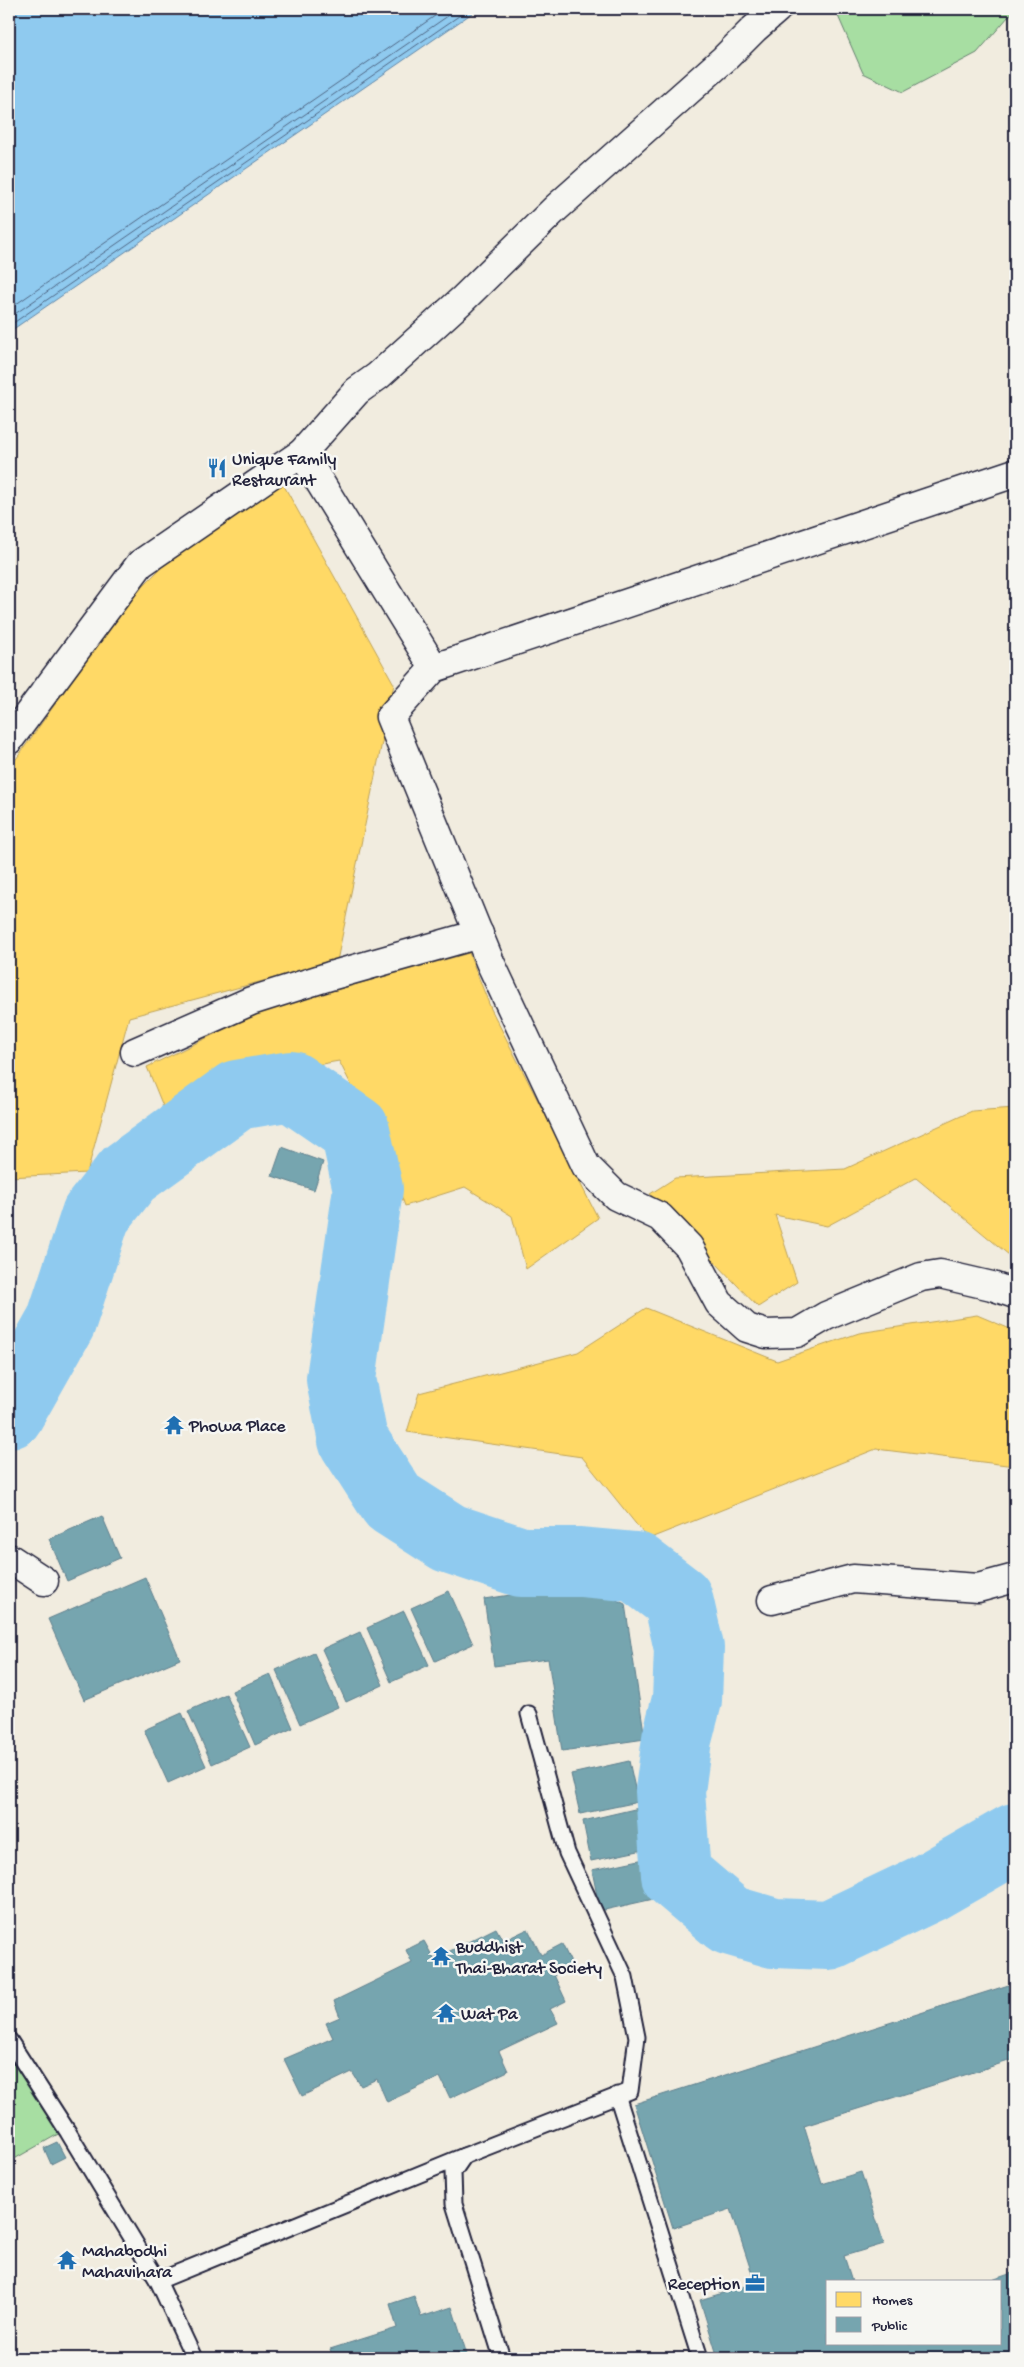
<svg xmlns="http://www.w3.org/2000/svg" width="1024" height="2367" font-family="'Gochi Hand',sans-serif">
  <style>
    .green { fill: #a7dea2; stroke: #64806e }
    .water { fill: #8fcaef; stroke: #6387a7 }
    .homes { fill: #ffd966; stroke: #bda259 }
    .public { fill: #76a5af; stroke: #5d7e8c }
    .lines { fill: none; stroke-linecap: round; stroke-linejoin: round }
    .shore { stroke: #4e6583; stroke-width: 1 }
    .river { stroke: #8fcaef; stroke-width: 70 }
    .lane-casing { stroke: #22223b; stroke-width: 19 }
    .street-casing { stroke: #22223b; stroke-width: 31 }
    .lane { stroke: #f6f6f2; stroke-width: 15 }
    .street { stroke: #f6f6f2; stroke-width: 28 }
    .labels { text-anchor: middle; stroke-width: 5; stroke-linejoin: round; paint-order: stroke }
    .poi-label { font-size: 18px; fill: #22223b; stroke: #f6f6f2; text-anchor: start }
  </style>
  <rect width="100%" height="100%" fill="#f1ecdf"/>
  <filter id="ink" filterUnits="userSpaceOnUse"><feTurbulence type="fractalNoise" baseFrequency=".02" numOctaves="2"/><feDisplacementMap in="SourceGraphic" scale="10" xChannelSelector="R" yChannelSelector="G"/><feConvolveMatrix kernelMatrix="1 2 1 2 8 2 1 2 1" color-interpolation-filters="sRGB"/></filter>
  <g filter="url(#ink)">
    <g class="green">
      <path d="M835,9H1015L977,53L903,92L863,73Z"/>
      <path d="M9,2053L60,2133L9,2162Z"/>
    </g>
    <path class="water" d="M9,9H478L9,332Z"/>
    <g class="homes">
      <path d="M283,484L394,684L337,961L129,1017L87,1173L9,1177V769L129,600L176,553Z"/>
      <path d="M469,953L491,1009L598,1218L526,1269L512,1216L465,1187L405,1206L387,1155L339,1061L253,1076L167,1116L147,1067L266,1009Z"/>
      <path d="M1015,1108V1260L916,1178L827,1226L775,1215L797,1282L758,1307L650,1194L675,1178L845,1169L972,1111Z"/>
      <path d="M646,1308L777,1361L859,1333L977,1315L1015,1331V1466L876,1449L648,1539L582,1457L407,1432L419,1393L578,1352Z"/>
    </g>
    <g class="public">
      <path d="M282,1147L323,1162L314,1190L272,1176Z"/>
      <path d="M102,1516L120,1558L67,1581L49,1539Z"/>
      <path d="M145,1577L180,1659L84,1700L48,1619Z"/>
      <path d="M583,1584L625,1604L645,1739L562,1751L548,1659L494,1666L484,1599Z"/>
      <path d="M449,1591L473,1644L435,1661L411,1608Z"/>
      <path d="M404,1611L429,1665L391,1682L367,1628Z"/>
      <path d="M360,1632L383,1685L346,1702L322,1649Z"/>
      <path d="M314,1653L338,1707L300,1724L276,1670Z"/>
      <path d="M270,1674L293,1728L255,1745L232,1691Z"/>
      <path d="M226,1694L250,1747L212,1764L188,1711Z"/>
      <path d="M182,1713L206,1766L168,1783L144,1730Z"/>
      <path d="M629,1761L638,1802L580,1814L571,1774Z"/>
      <path d="M639,1808L648,1849L591,1861L583,1821Z"/>
      <path d="M649,1858L658,1898L600,1911L592,1870Z"/>
      <path d="M496,1928L503,1941L528,1929L541,1955L562,1944L573,1967L554,1975L566,2001L550,2009L558,2023L499,2051L508,2071L450,2098L440,2077L387,2102L377,2079L361,2086L352,2072L302,2096L284,2059L333,2038L326,2023L340,2017L334,2001L412,1963L406,1950L424,1941L434,1959Z"/>
      <path d="M1015,1983V2059L804,2126L822,2184L861,2172L884,2244L844,2256L852,2281H828V2343H1000V2281H989L1015,2272V2358H718L700,2300L755,2283L731,2209L673,2228L634,2104Z"/>
      <path d="M57,2142L65,2157L51,2164L44,2148Z"/>
      <path d="M414,2296L421,2317L452,2307L468,2358H333L330,2349L397,2328L390,2304Z"/>
    </g>
    <g class="lines">
      <g class="shore">
        <path d="M9,309L445,9"/>
        <path d="M9,318L458,9"/>
        <path d="M9,326L469,9"/>
      </g>
      <path class="river" d="M9,1414L61,1322L96,1215L128,1174L237,1095L291,1086L355,1130L368,1189L341,1379L353,1440L393,1502L449,1538L521,1562H580L636,1567L678,1599L689,1648L687,1700L677,1739L670,1791L676,1875L729,1920L774,1933L829,1935L928,1888L1015,1838"/>
      <defs>
        <g id="lane">
          <path d="M9,2040L68,2132L158,2281L194,2358"/>
          <path d="M617,2095L700,2358"/>
          <path d="M158,2281L464,2156"/>
          <path d="M502,2358L454,2204L453,2172L464,2156L630,2091L637,2037L625,1977L567,1853L529,1714"/>
        </g>
        <g id="street">
          <path d="M302,453L357,391L378,376L462,300L556,208L724,59L754,29L777,9"/>
          <path d="M1015,473L434,668L390,717L490,962L586,1166L616,1196L660,1217L689,1247L719,1303L747,1328L766,1334L797,1333L826,1316L921,1277L940,1274L992,1286L1015,1294"/>
          <path d="M9,740L140,564L302,453L434,668"/>
          <path d="M135,1052L251,1001L330,976L479,934"/>
          <path d="M9,1558L44,1581"/>
          <path d="M772,1600L853,1579L978,1588L1015,1578"/>
        </g>
      </defs>
      <use href="#lane" class="lane-casing"/>
      <use href="#street" class="street-casing"/>
      <use href="#lane" class="lane"/>
      <use href="#street" class="street"/>
    </g>
  </g>
  <defs>
    <symbol id="restaurant-bare" viewBox="-9 -9 18 18"><path d="M-5-6h1v4h1v-4h1v4h1v-4h1v5L-1.5 .5V6h-2V.5L-5-1ZM5-6V6H3V1.5H1.5Q1.5-4 5-6Z" fill="#1f6fb2" stroke="#f6f6f2" stroke-width="2.5" paint-order="stroke"/></symbol>
    <symbol id="temple-bare" viewBox="-9 -9 18 18"><path d="M0-6L5-2H3V0L6.5 2.5H4V6H1.5V3h-3V6H-4V2.5H-6.5L-3 0V-2H-5Z" fill="#1f6fb2" stroke="#f6f6f2" stroke-width="2.5" paint-order="stroke"/></symbol>
    <symbol id="office-bare" viewBox="-9 -9 18 18"><path d="M-6-3h4V-5.5h4V-3h4V5H-6ZM-1-4.5V-3h2v-1.5ZM-6 0V1H6V0Z" fill="#1f6fb2" stroke="#f6f6f2" stroke-width="2.5" paint-order="stroke"/></symbol>
  </defs>
  <g fill-rule="evenodd">
    <use href="#restaurant-bare" x="203" y="454" width="28" height="28"/>
    <use href="#temple-bare" x="160" y="1411" width="28" height="28"/>
    <use href="#temple-bare" x="427" y="1942" width="28" height="28"/>
    <use href="#temple-bare" x="432" y="1999" width="28" height="28"/>
    <use href="#temple-bare" x="53" y="2246" width="28" height="28"/>
    <use href="#office-bare" x="741" y="2269" width="28" height="28"/>
  </g>
  <g class="labels">
    <g class="poi-label">
      <text x="232" y="464">Unique Family<tspan x="232" dy="21">Restaurant</tspan></text>
      <text x="189" y="1431">Phowa Place</text>
      <text x="456" y="1952">Buddhist<tspan x="456" dy="21">Thai-Bharat Society</tspan></text>
      <text x="461" y="2019">Wat Pa</text>
      <text x="82" y="2256">Mahabodhi<tspan x="82" dy="21">Mahavihara</tspan></text>
      <text x="740" y="2289" text-anchor="end">Reception</text>
    </g>
  </g>
  <rect width="1024" height="2367" fill="none" stroke="#f6f6f2" stroke-width="30"/>
  <rect x="15" y="15" width="994" height="2337" fill="none" stroke="#22223b" stroke-width="2" filter="url(#ink)"/>
  <rect x="826" y="2280" width="175" height="65" fill="#f6f6f2" stroke="#a1a1a9"/>
  <rect x="836" y="2292" width="25" height="15" fill="#ffd966" stroke="#a1a1a9"/>
  <text x="872" y="2304" font-size="15" fill="#22223b">Homes</text>
  <rect x="836" y="2317" width="25" height="15" fill="#76a5af" stroke="#a1a1a9"/>
  <text x="872" y="2330" font-size="15" fill="#22223b">Public</text>
</svg>
